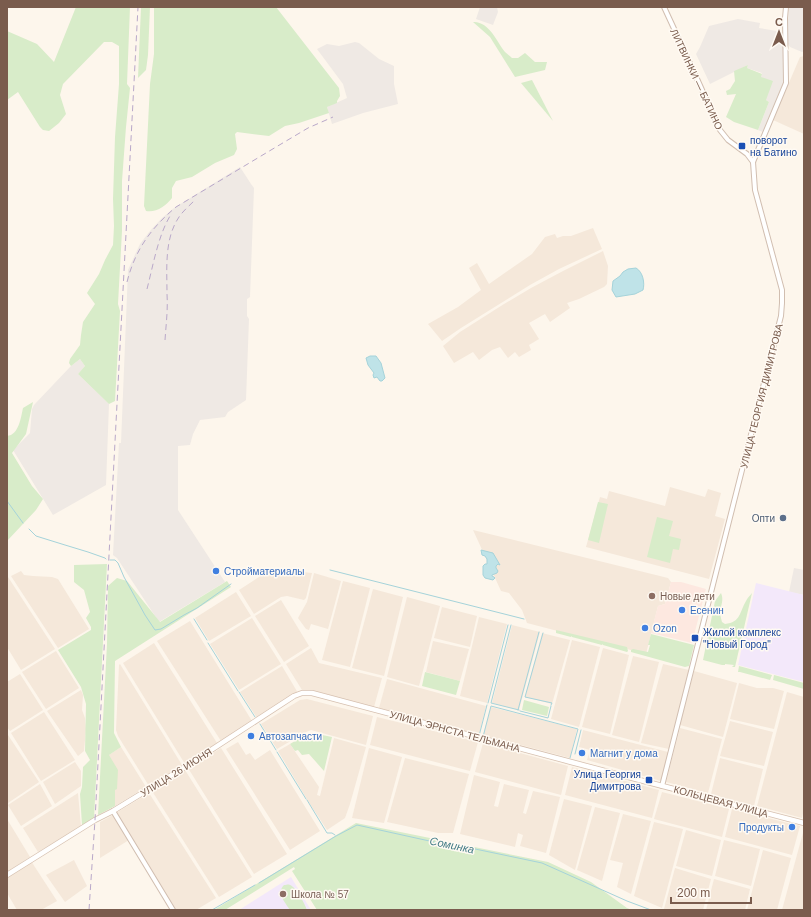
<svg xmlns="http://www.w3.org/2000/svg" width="811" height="917" font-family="Helvetica,sans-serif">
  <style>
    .residential { fill: #f5e8da }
    .commercial { fill: #fde8e0 }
    .industrial { fill: #efe9e4 }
    .education { fill: #f3e8fa }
    .green { fill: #d8ecc9 }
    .water { fill: #bfe3e8; stroke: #a5d3da }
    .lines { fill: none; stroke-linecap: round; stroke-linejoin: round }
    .stream { stroke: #a5d3da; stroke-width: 1 }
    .tertiary-casing { stroke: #d1beb0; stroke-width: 6 }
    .secondary-casing { stroke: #d6c0b0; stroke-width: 6 }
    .tertiary { stroke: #fff; stroke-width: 4 }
    .secondary { stroke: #fff; stroke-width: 4.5 }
    .rail { stroke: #b9a8c9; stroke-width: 1; stroke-dasharray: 6 4; stroke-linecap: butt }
    .transit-dot { fill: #1a4fb4; stroke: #fffaf3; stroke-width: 1.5 }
    .service-dot { fill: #5c6f8a; stroke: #fffaf3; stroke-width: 1.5 }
    .shop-dot { fill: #3f7fe0; stroke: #fffaf3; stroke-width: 1.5 }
    .education-dot { fill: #8d6e63; stroke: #fffaf3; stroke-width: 1.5 }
    .labels { text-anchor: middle; stroke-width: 3; stroke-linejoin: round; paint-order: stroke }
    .street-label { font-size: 10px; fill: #7a5c4d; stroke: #fffaf3 }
    .transit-label { font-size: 10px; fill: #164399; stroke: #fffaf3; text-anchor: start }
    .service-label { font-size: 10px; fill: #4e5e75; stroke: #fffaf3; text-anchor: end }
    .shop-label { font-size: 10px; fill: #366cbe; stroke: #fffaf3; text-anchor: start }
    .education-label { font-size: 10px; fill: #785e54; stroke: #fffaf3; text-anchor: start }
    .water-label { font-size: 11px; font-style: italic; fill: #437c86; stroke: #fffaf3 }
  </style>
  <rect width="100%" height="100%" fill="#fdf6ec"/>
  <g class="residential">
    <path d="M804,56V134L773,120L800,57Z"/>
    <path d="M593,228L602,249L559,269L530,285L461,328L442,341L428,324L458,307L481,290L469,268L477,263L489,284L532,254L545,237L555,234L557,238L563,236H571Z"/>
    <path d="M603,251L608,266L607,284L604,287L579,299L567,303L570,308L550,322L545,314L529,323L539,339L529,345L531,350L519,357L515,352L508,358L500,347L492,350L479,360L473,352L454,363L443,346L460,332L504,304L531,288L563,271Z"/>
    <path d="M670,487L705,497L708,489L721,493L715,516L725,519L709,579L586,547L600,497L607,499L609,491L665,506Z"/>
    <path d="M473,530L668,578L671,582L665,604L658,606L646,654L527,623L522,610L509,593L501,591Z"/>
    <path d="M270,570H274L293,571L312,573L306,598L304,600L287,596L281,597L254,614L239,590Z"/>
    <path d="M21,571L24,575L33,576L52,577L58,579L89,629L58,648L11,576Z"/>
    <path d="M314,573L341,581L328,629L311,624L309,630L306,629L298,618L307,602Z"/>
    <path d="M8,577L55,649L21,670L7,647V578Z"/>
    <path d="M343,581L370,588L350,667L322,660Z"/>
    <path d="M373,589L403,597L384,676L352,668Z"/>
    <path d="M236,592L251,616L209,641L195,618Z"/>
    <path d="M407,597L440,606L419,686L387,677Z"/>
    <path d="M281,600L309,646L284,662L255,616Z"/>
    <path d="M442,607L477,616L470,647L434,638Z"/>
    <path d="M479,617L507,624L487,703L460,696Z"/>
    <path d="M252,618L281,664L239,690L210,644Z"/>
    <path d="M190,621L252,721L221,741L157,641Z"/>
    <path d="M512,625L540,632L519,710L492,703Z"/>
    <path d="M542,633L570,640L552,704L525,697Z"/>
    <path d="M572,640L600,647L579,727L551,719Z"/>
    <path d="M433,641L469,649L460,681L426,672Z"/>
    <path d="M154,643L217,743L185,764L123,663Z"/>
    <path d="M311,648L319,663L382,678L374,707L311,690H302L286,664Z"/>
    <path d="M603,648L629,655L610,734L582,727Z"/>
    <path d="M56,651L79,688L46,709L22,672Z"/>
    <path d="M633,656L659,662L639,742L612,735Z"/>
    <path d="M120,664L182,765L149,786L118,736L116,730L119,665Z"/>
    <path d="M663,664L689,670L669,749L641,743Z"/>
    <path d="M282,666L298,693L257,718L240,692Z"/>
    <path d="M694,671L737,683L723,737L680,725Z"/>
    <path d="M20,674L43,710L10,731L7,727V682Z"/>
    <path d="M387,679L486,706L479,735L379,708Z"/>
    <path d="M739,683L757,688H773L784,691L774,729L730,719Z"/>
    <path d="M81,690L83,695L82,710L85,718L86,729L84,751L78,756L47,711Z"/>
    <path d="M787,692L804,697V809L802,818L757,806Z"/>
    <path d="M307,699L373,716L366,745L311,730L306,732L277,749L261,724L300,700Z"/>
    <path d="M491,707L577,729L570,758L483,735Z"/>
    <path d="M44,712L75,760L41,781L11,733Z"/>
    <path d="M377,717L478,742L470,771L370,745Z"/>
    <path d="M730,721L773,732L764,766L720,756Z"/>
    <path d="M680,728L722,739L708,793L666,782Z"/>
    <path d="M583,730L668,752L661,781L587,760L590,750L579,747Z"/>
    <path d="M8,735L39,782L8,803L7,736Z"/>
    <path d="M334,738L366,747L350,804L345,818L327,830L308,801L278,751L290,744L319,787L317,795L320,796Z"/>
    <path d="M238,742L246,755L250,753L255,760L270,750L320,831L290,850L226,749Z"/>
    <path d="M483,743L568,766L561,795L475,772Z"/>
    <path d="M121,747L146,787L115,806V790L109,755Z"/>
    <path d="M221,748L287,854L254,874L188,768Z"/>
    <path d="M369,748L402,757L384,823L352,818Z"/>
    <path d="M405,758L469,774L453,833H438L387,822Z"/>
    <path d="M720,758L763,769L754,806L711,794Z"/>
    <path d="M75,762L81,771V786L55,804L43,782Z"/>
    <path d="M572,767L659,790L652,818L565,795Z"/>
    <path d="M185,770L252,877L219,897L152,791Z"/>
    <path d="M474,775L500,782L494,806L498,807L504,784L529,790L523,813L526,814L533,791L560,797L546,853L520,846L523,835L518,833L515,847L460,834Z"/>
    <path d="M40,784L52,806L21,826L8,805Z"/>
    <path d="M662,792L729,809L722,837L654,819Z"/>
    <path d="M78,793L81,827L38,852L23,828Z"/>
    <path d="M149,793L216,898L196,910H176L116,813Z"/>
    <path d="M564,799L592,806L575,870L549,855Z"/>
    <path d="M595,807L620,813L602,881L577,870Z"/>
    <path d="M732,809L800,826L792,855L725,837Z"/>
    <path d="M623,814L651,821L631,894L617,887L623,863L610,860Z"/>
    <path d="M113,815L129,840L100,858V822Z"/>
    <path d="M7,819L30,857L7,872Z"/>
    <path d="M654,822L683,829L662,908L634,896Z"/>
    <path d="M804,829V910H782Z"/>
    <path d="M686,830L721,840L712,876L676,866Z"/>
    <path d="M724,840L760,849L751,886L715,876Z"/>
    <path d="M763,850L791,858L777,910H747Z"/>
    <path d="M74,860L87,886L65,902L46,875Z"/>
    <path d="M31,861L57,901L41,910H17L7,893V877Z"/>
    <path d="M675,868L711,879L703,910H666L664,909Z"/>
    <path d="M714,879L750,889L745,910H706Z"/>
  </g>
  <path class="commercial" d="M671,582H681L706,589L692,643L651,633L658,606L665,604Z"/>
  <g class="industrial">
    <path d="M480,7H497L498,12L493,25L476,19Z"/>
    <path d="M789,7H804V51L802,52L790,47L788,44V20Z"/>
    <path d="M738,19L760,23L759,28L782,32L785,72L783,84L763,132L758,130L769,102L766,100L761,77L762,73L747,68L748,65L710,84L696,54L700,47L709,26Z"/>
    <path d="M355,42L359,43L379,59L394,66V84L398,104L363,113L332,124L327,107L347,98L343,84L317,49L327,44L339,46Z"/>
    <path d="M240,167L251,184L254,188L250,297L247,299V316L249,319L246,400L228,412L225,417L200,420L193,434L190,445L178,446V510L225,582L159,622L117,558L113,555L119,443H121L128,270L140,244L150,231L162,218L174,208Z"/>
    <path d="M80,359L85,366L78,374L109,404L106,485L53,515L13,450L30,433L32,409L34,405L71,366Z"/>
    <path d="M794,568L804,570V595L789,592Z"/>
  </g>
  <g class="education">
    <path d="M756,583L804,595V682L738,665Z"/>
    <path d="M291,877L311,910H239Z"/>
  </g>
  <g class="green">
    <path d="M76,7H130L127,84L130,88L126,127L122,181V231L118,304L120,311L115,401L109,404L78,374L85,366L80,359L71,366L69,363L70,359L80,345L81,335L83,322L95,304L87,293L99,274L105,260L113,245L114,226L113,199L115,137L119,84V46L112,42H104L63,84L60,95L66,114L59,123L49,131L43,130L40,127L18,92L7,100V31L37,44L54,62Z"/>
    <path d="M141,7H150L148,55L146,70L138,78Z"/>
    <path d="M154,7H276L339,88L340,96L337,101V103L327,107L329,113L299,123L285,126L269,136L237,132L235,134L237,149L234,155L215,163L192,177L176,181L172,188V198C166,206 156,213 146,211L144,206L150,84L154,54Z"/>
    <path d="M473,22C489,21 497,42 505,52C507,54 510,56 512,58H518L525,53L535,62H547L545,70L515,77L490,37Z"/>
    <path d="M748,65L747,68L762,74L761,77L773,81L766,100L769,102L758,130L734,122L726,117L736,94L727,95L726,91L730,89L735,81L734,71Z"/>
    <path d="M532,80L553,121L521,83Z"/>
    <path d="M33,402L26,434L12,453L32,486L43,499L36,510L7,541V436C19,435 21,417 23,408Z"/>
    <path d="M598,502L608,504L599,543L588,540Z"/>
    <path d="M657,517L673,521L669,536L681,539L679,550L673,549L670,563L647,557Z"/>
    <path d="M107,564L94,819L82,825L80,794L82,787L83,767L90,760L85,751L86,704L81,687L58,650L91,630V627L86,618L90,612L84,590L74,582V565Z"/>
    <path d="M117,578L127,581L160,622L227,581L231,587L115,661L114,733L121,747L109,755L118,770L117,789L115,790V806L98,815L107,644L108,586Z"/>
    <path d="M721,593C724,600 721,605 720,611C720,615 721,618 722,622L725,624C741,622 739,613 746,601C747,598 750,596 752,593L735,667H732L734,665L725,664V665H722L703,660L715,601Z"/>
    <path d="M556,630L627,647L628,651L627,652L603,645V644L602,645L572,637V636L571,637L556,633Z"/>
    <path d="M651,634L694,645L689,666L685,667L631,652V650L633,649L648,652L650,645H648Z"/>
    <path d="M739,666L772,675L770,680L740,672H738Z"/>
    <path d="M425,672L460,681L456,695L422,686Z"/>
    <path d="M774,675L804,683V689L773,680Z"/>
    <path d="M524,700L549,707L547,716L522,710Z"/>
    <path d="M312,733L332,737L324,771L309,754L302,755L298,750L295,751L290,744L305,735Z"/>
    <path d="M356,823L548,862L591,882L627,908L632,910H317L292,871L295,869L294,867L225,910H214Z"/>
    <path d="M284,885C287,885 288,884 290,885C296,887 305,904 307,910H290C285,902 276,893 284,885Z"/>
  </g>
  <g class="water">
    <path d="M636,268C643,272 645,283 643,290L635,294L616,297L612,290L613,281L620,276L623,272L628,269Z"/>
    <path d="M370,356H376L381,363L385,378L382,381H380L377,377L374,378L373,375L374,373L368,365L366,358Z"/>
    <path d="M481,550L493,553L500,565L498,564L496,566V568L498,571L497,573L492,575V576L494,577L495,578L493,580L485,578L483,575V566L485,564H487V559L485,556L482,555Z"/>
  </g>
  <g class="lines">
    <g class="stream">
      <path d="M7,501L23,523"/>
      <path d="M29,529L36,536L65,545L88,552L105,558L106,559"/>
      <path d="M110,560H115L118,563L124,577L145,615L155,630L161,629L184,615L197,608L231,584"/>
      <path d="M330,570L524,619"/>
      <path d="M194,619L207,640"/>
      <path d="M511,625L491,703L519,710"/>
      <path d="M543,633L525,697L552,703L551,705"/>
      <path d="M208,643L238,691"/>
      <path d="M239,692L255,717"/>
      <path d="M488,703L508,625"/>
      <path d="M518,710L539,632"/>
      <path d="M520,711L548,718L551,706"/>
      <path d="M260,724L276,750"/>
      <path d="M479,736L487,705"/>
      <path d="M483,737L491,706L578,729L570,758"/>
      <path d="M277,752L306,799"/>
      <path d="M575,754L581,730"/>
      <path d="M307,800L327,833H332L335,835"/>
      <path d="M259,883L336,836L357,825L443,844L456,845L542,863L627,901L651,910"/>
      <path d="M212,910L255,885"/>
    </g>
    <defs>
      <g id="tertiary">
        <path d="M664,7L694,72L720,130L728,140L747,154L753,162"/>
        <path d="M662,786L781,316L782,303V290L755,190L753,162L786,83L785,18L786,7"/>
        <path d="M113,811L173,910"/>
      </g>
      <path id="secondary" d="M7,875L95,820L113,811L185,767L294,696L302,693H312L571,762L804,823"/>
    </defs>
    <use href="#tertiary" class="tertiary-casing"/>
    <use href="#secondary" class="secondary-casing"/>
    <use href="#tertiary" class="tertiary"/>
    <use href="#secondary" class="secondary"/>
    <g class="rail">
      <path d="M127,282C135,250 151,228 176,207L271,150L308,128L333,117"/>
      <path d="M147,289C153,266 158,236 170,216"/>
      <path d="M165,340C166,325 168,310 167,294C167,269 164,239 179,217C183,211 189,206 194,201"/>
      <path d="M89,910L95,820L138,7"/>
    </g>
  </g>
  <g class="transit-dot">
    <rect x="738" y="142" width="8" height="8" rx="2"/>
    <rect x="691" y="634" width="8" height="8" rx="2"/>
    <rect x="645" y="776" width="8" height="8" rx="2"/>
  </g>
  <circle class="service-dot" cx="783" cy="518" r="4"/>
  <g class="shop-dot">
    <circle cx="216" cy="571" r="4"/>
    <circle cx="682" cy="610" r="4"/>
    <circle cx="645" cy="628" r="4"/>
    <circle cx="251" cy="736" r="4"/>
    <circle cx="582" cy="753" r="4"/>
    <circle cx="792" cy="827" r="4"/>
  </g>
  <g class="education-dot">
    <circle cx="652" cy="596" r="4"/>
    <circle cx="283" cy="894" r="4"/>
  </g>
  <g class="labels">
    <g class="street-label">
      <text transform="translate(697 79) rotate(65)" y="4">ЛИТВИНКИ — БАТИНО</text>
      <text transform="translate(761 396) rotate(-76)" y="4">УЛИЦА ГЕОРГИЯ ДИМИТРОВА</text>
      <text transform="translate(455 731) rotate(15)" y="4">УЛИЦА ЭРНСТА ТЕЛЬМАНА</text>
      <text transform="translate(176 772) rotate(-32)" y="4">УЛИЦА 26 ИЮНЯ</text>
      <text transform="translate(721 801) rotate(15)" y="4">КОЛЬЦЕВАЯ УЛИЦА</text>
    </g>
    <g class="transit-label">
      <text x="750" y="144">поворот<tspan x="750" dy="12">на Батино</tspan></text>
      <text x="703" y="636">Жилой комплекс<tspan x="703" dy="12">"Новый Город"</tspan></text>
      <text x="641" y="778" text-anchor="end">Улица Георгия<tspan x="641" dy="12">Димитрова</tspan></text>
    </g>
    <g class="service-label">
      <text x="775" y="522">Опти</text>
    </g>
    <g class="shop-label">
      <text x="224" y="575">Стройматериалы</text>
      <text x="690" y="614">Есенин</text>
      <text x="653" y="632">Ozon</text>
      <text x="259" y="740">Автозапчасти</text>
      <text x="590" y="757">Магнит у дома</text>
      <text x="784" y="831" text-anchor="end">Продукты</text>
    </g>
    <g class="education-label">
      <text x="660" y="600">Новые дети</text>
      <text x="291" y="898">Школа № 57</text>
    </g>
    <g class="water-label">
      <text transform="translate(452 845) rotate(12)" y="4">Соминка</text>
    </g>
  </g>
  <rect width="811" height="917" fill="none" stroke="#7a5c4d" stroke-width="16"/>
  <g transform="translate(779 32)" stroke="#fffaf3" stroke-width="3" paint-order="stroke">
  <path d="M0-3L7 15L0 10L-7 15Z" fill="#7a5c4d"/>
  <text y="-6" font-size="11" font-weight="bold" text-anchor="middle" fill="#7a5c4d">С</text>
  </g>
  <path d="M671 897v6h80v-6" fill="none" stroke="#7a5c4d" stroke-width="2"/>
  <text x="677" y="897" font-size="12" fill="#7a5c4d" stroke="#fffaf3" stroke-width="3" paint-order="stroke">200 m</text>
</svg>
